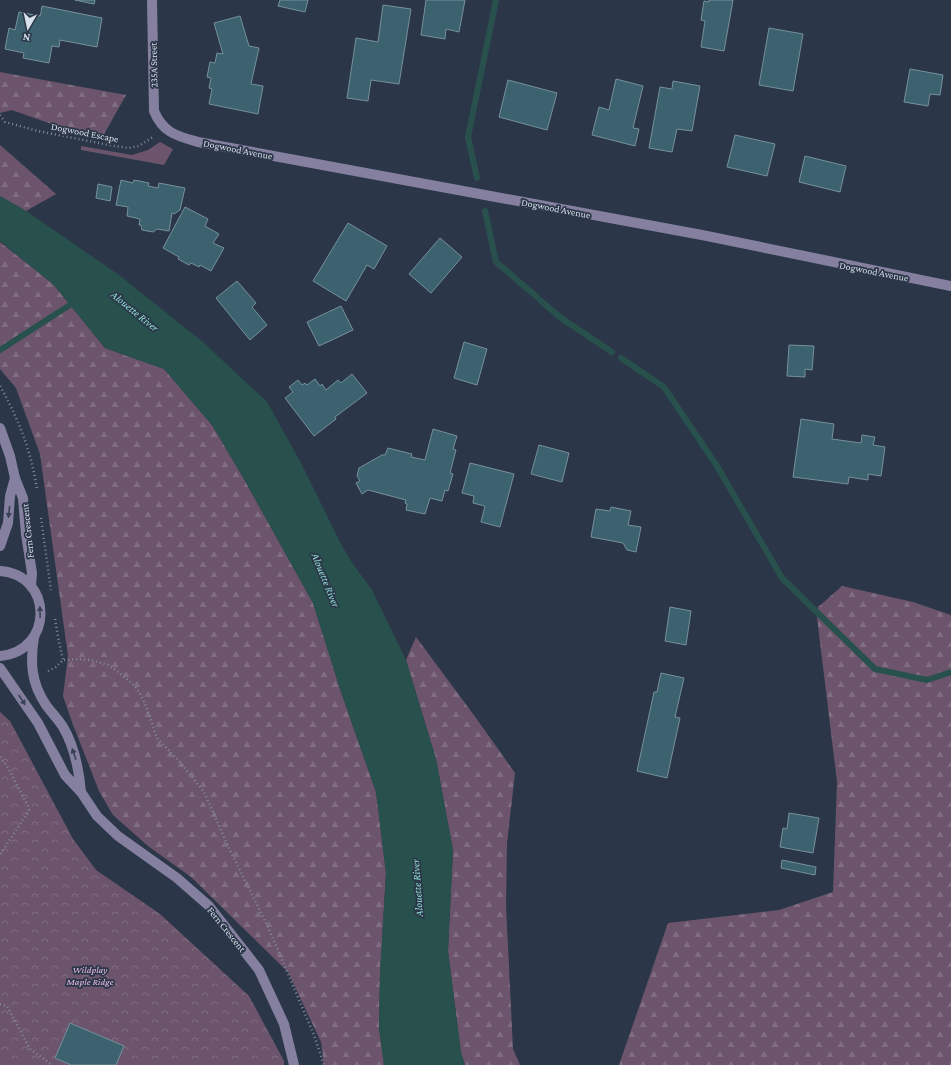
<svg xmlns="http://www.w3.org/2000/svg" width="951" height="1065" font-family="'Crimson Pro',serif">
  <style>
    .grass { fill: #6c556c }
    .forest { fill: url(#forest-firs) }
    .park { fill: url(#park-crowns) }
    .water { fill: #28514d }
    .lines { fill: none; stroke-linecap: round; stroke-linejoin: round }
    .stream { stroke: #28514d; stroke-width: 6 }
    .building { fill: #3c616f; stroke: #76919b }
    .path { stroke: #818b99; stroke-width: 2.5; stroke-dasharray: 1 3; stroke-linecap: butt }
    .minor { stroke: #8580a0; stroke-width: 10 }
    .oneway { fill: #384255 }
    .labels { text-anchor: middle; stroke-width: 3.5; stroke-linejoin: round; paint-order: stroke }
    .street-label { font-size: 10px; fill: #d7dfea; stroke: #2b3748 }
    .park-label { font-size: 10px; font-style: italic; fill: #e7bae6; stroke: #2b3748 }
    .water-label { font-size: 11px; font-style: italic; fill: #8fddd4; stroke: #2b3748 }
  </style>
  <defs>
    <pattern id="forest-firs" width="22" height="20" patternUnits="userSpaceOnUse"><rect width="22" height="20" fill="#6c556c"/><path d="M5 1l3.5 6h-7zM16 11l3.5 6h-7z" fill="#806d81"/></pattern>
    <pattern id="park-crowns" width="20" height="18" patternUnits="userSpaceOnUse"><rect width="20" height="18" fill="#6c556c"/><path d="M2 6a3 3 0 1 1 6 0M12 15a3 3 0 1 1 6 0" fill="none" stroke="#806d81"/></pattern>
  </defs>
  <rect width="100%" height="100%" fill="#2b3748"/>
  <path class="grass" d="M160,142L173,149L164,165L81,150V146L132,155L148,150Z"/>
  <g class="forest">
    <path d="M0,72L126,95L103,136L60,127L12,110L0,113Z"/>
    <path d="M0,145L56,194L26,211L0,196Z"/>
    <path d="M0,242L53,284L105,348L164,369L212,425L244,479L313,603L340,689L376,792L386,873L380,974L379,1028L384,1065H324L321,1042L288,972L191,877L148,846L113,815L99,791L72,722L63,696L68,656L40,454L16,388L0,369Z"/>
    <path d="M842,586L913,602L951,615V1065H619L668,923L779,910L833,892L837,782L816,609Z"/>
    <path d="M416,637L476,718L515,773L507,843L506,906L513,1049L520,1065H465L461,1053L448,951L453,850L436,759L406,660Z"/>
  </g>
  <path class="park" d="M0,712L10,721L73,839L96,870L160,914L249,996L284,1061V1065H0Z"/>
  <path class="water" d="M0,196L26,211L119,275L204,343L267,402L301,463L339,540L350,560L372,590L406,660L436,759L453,850L448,951L461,1053L465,1065H384L379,1028L380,974L386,873L376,792L340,689L313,603L244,479L212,425L164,369L105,348L53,284L0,241Z"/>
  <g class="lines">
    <g class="stream">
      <path d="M477,178L468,137L496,0"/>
      <path d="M485,211L496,262L537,297"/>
      <path d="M541,301L561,318L612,352"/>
      <path d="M0,350L76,301"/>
      <path d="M621,358L664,387L717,466L782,578L875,669L927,680L951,672"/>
    </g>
  </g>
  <g class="building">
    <path d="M75,0H95L94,4Z"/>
    <path d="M280,0H308L305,12L278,6Z"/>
    <path d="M426,0H465L459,32L446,29L445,39L421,35Z"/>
    <path d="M709,0H733L724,51L701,47L705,21L701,20L704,1L709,2Z"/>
    <path d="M383,5L411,9L399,84L371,80L368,101L347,98L356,38L378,42Z"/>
    <path d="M42,6L102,18L97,47L60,40L59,47L52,46L49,63L23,58L24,53L5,49L9,28L15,30L19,12L40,16Z"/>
    <path d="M240,16L249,46L259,48L251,84L263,86L258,114L209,104L212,89L209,88L211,78L207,77L210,62L215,63L217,53L223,54L214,23Z"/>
    <path d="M769,28L803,34L793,91L759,85Z"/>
    <path d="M910,69L943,75L940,95L930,94L928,106L904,102Z"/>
    <path d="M616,79L643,86L633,128L639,129L635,146L592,135L599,107L609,110Z"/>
    <path d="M508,80L557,93L547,130L499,117Z"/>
    <path d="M673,81L700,86L692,131L677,129L672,152L649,148L660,87L672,89Z"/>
    <path d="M735,135L775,144L767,176L727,167Z"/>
    <path d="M805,156L846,166L840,192L799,182Z"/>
    <path d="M121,180L133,183L134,180L149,183L148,186L158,188L159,183L185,188L180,210L174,214L172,213L169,231L157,229L156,230L153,232L142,230L141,225H139L140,219L127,216L128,207L116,205Z"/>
    <path d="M98,184L112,187L110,201L96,198Z"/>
    <path d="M185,207L208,219L205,226L219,234L213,243L224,248L211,271L200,265L199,267L191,263L189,265L178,259L179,257L163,248Z"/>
    <path d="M348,223L387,246L374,269L367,265L346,301L313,281Z"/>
    <path d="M440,238L462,257L431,293L409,274Z"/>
    <path d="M237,281L256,303L252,307L267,325L250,340L216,298Z"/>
    <path d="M341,306L353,330L319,346L307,322Z"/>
    <path d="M464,342L487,349L477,385L454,378Z"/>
    <path d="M789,345L814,346L812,370L805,369V377L787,376Z"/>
    <path d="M352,374L367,393L335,417L336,419L314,436L285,398L293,392L289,387L298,380L302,385L305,383L307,385L315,379L320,386L322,384L326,390L338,380L341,383Z"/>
    <path d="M801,419L834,424L832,439L861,443L862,435L875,437L873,445L885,447L881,476L868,474V480L849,477L848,484L793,477Z"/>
    <path d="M433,429L457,436L453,449L456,450L450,473L453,474L448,491L445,490L442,501L430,498L425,514L406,510L407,504L405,503L406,500L368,490L362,494L356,483L360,481L357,476L359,468L382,455H385L388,448L412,454L411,457L425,460Z"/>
    <path d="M539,445L569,453L562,482L531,474Z"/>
    <path d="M470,463L514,474L500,527L481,522L485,506L473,503L474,496L462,493Z"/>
    <path d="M611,507L631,511L628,525L641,527L636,552L627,550L623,543L591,537L596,509L610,511Z"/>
    <path d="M670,607L691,611L686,645L665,641Z"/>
    <path d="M661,673L684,678L675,717L680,718L667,778L637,771L654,692H657Z"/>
    <path d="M789,813L819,818L813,853L780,847L783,828L787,829Z"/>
    <path d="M782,860L816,867L815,875L781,868Z"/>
    <path d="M70,1023L124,1046L116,1065H71L55,1058Z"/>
  </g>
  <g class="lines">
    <g class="path">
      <path d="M0,115L5,122L38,131L114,146L129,148L139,146L153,137"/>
      <path d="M0,386C19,420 31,451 37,489"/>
      <path d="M41,518L51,590"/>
      <path d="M55,619L59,642L63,660"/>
      <path d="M48,671L56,667L63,660L79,659L91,660L108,665L117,671L135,686L142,697L146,706L157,738L178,760L204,792L229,848L268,927L314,1035L324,1065"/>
      <path d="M0,757L7,766L28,806L29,810L0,855"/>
      <path d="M0,1004L7,1006L30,1049L52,1065"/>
    </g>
    <g class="minor">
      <path d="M152,0L154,111C163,133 177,136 198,142L702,235L951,286"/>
      <path d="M0,428L10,456L15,478L23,498L26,534L32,573L31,586"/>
      <path d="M0,546L8,523L10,496L15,478"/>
      <path d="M0,571C54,575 54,651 0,656"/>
      <path d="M34,637C30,662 31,683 46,705C51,712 58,719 63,727C75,747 79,770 81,792"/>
      <path d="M0,668L38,723L65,775L81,792L97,816L118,836L177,878L209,906L259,970L284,1024L294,1065"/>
    </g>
  </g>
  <defs><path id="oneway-solid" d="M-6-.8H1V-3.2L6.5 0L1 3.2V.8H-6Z"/></defs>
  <g class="oneway">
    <use href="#oneway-solid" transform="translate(9 512) rotate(96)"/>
    <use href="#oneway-solid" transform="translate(40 612) rotate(-91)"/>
    <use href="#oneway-solid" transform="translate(22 700) rotate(56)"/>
    <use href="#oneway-solid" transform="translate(74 754) rotate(-109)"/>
  </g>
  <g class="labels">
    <g class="street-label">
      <text transform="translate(153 65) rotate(-91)" y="4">235A Street</text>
      <text transform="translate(85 132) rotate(11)" y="4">Dogwood Escape</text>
      <text transform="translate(238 149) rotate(11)" y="4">Dogwood Avenue</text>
      <text transform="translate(556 208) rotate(11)" y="4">Dogwood Avenue</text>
      <text transform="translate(874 271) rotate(11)" y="4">Dogwood Avenue</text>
      <text transform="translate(27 531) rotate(-96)" y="4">Fern Crescent</text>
      <text transform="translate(227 929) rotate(51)" y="4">Fern Crescent</text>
    </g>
    <g class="park-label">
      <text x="90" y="973">Wildplay<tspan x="90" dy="12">Maple Ridge</tspan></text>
    </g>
    <g class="water-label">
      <text transform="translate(135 311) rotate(39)" y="4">Alouette River</text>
      <text transform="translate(326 580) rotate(68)" y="4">Alouette River</text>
      <text transform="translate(417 888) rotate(-94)" y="4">Alouette River</text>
    </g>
  </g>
  <g transform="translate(28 28) rotate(189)" stroke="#2b3748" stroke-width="3" paint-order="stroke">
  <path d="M0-3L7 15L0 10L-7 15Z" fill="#d7dfea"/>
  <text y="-6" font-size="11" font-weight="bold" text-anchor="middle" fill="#d7dfea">N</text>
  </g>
</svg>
